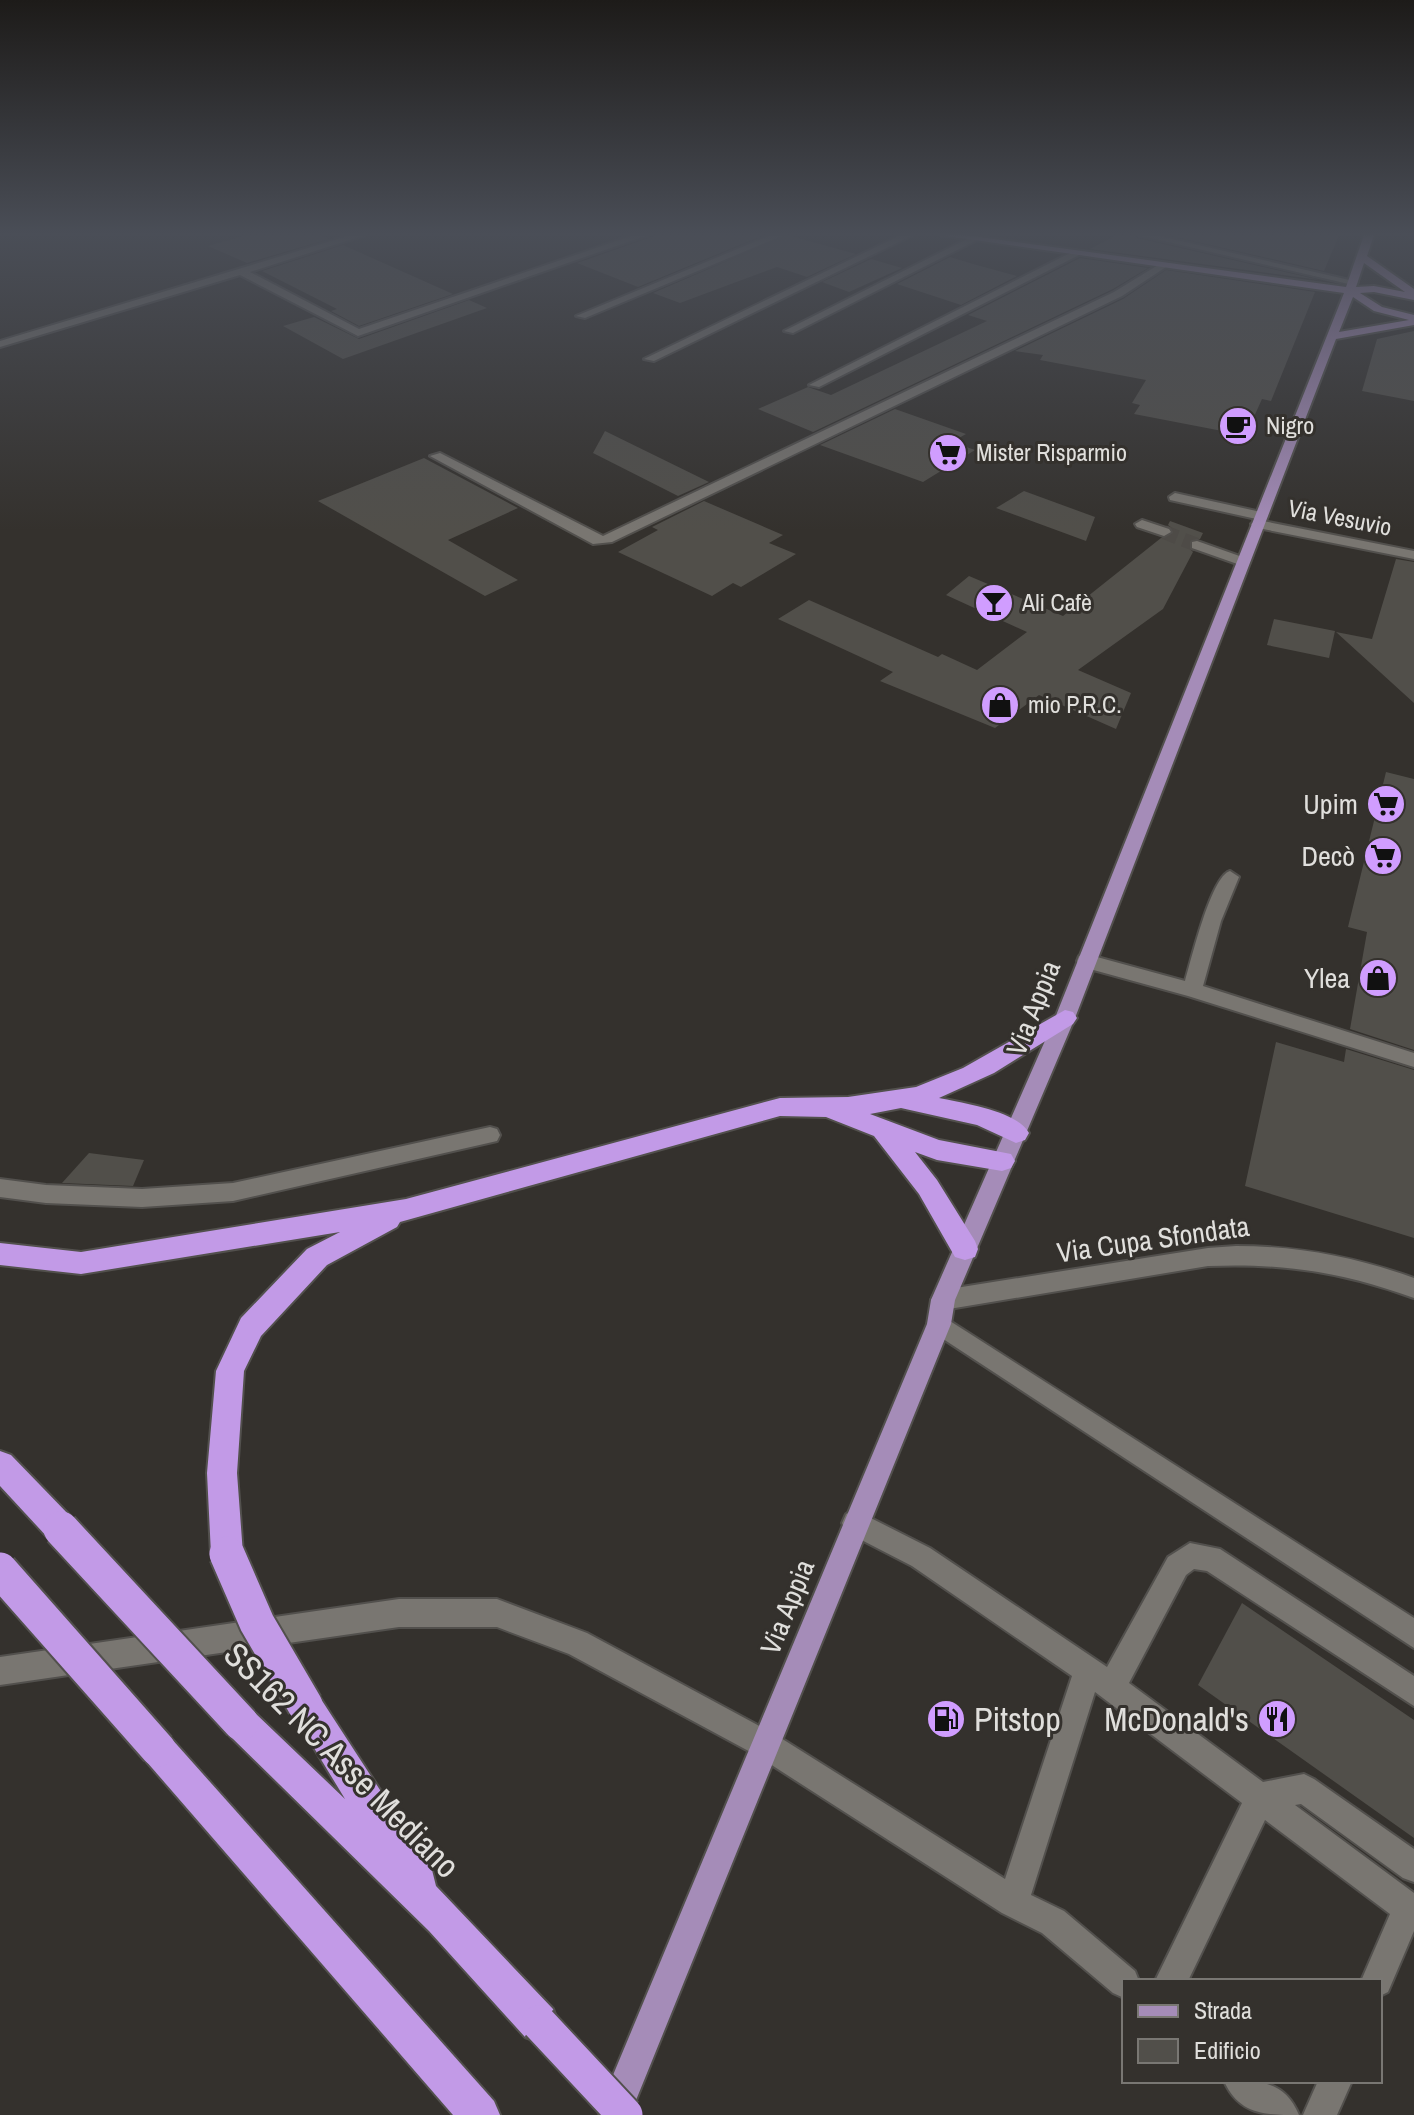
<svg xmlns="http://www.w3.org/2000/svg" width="1414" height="2115" font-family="'Archivo Narrow',sans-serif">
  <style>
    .building { fill: #514f4a }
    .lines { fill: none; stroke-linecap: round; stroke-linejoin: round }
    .minor-tunnel { stroke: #4e4b47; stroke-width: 14; stroke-dasharray: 14 7; stroke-linecap: butt }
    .minor-casing { stroke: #52504d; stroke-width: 4 }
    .major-casing { stroke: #52504d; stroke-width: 4 }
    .highway-casing { stroke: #52504d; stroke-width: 4 }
    .minor { fill: #797671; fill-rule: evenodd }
    .major { fill: #a58cb8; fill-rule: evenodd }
    .highway { fill: #c29ae7; fill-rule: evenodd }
    .highway-bridge-far1-casing { stroke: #52504d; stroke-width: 32; stroke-linecap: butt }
    .highway-bridge-casing { stroke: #52504d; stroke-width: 39; stroke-linecap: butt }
    .highway-bridge-far1 { stroke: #c29ae7; stroke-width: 28 }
    .highway-bridge { stroke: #c29ae7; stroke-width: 35 }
    .labels { text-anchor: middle; stroke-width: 6; stroke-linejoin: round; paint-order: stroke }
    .far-poi-label { font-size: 24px; fill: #e0dfdc; stroke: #34312d; text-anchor: start }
    .far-street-label { font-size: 24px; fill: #e0dfdc; stroke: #34312d }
    .poi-label { font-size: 28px; fill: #e0dfdc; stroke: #34312d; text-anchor: end }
    .street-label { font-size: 28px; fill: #e0dfdc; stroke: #34312d }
    .near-poi-label { font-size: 34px; fill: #e0dfdc; stroke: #34312d; text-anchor: start }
    .near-street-label { font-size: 34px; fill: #e0dfdc; stroke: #34312d }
  </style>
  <rect width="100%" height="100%" fill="#34312d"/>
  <g class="building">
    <path d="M247,235H320L329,239L247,263L208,246Z"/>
    <path d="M657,235H764L638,287L577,263Z"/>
    <path d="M787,235L856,254L807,277L777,267L680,303L653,293Z"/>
    <path d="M1117,235H1135L1137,238L1320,280L1090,249Z"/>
    <path d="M1167,235H1339L1324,271Z"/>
    <path d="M343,245L453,294L359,326L331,311L337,309L262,271Z"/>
    <path d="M950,257L973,264L1017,276L961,305L897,284Z"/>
    <path d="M1080,258L1148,268L1113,289L813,432L758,409L808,387L831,395L987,321L968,315Z"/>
    <path d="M871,259L902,268L849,292L822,282Z"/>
    <path d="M1166,270L1315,292L1271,401L1262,399L1253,419L1248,418L1243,435L1134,414L1140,405L1132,403L1146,380L1040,360L1043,355L1015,351L1123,299Z"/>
    <path d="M469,300L487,308L343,359L283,326L314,317L359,339Z"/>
    <path d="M1414,331V401L1362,391L1377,339Z"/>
    <path d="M895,409L966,434L952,442L975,450L923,482L820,445Z"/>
    <path d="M605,431L709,482L678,496L593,453Z"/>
    <path d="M424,458L518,508L448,540L518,580L485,596L318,501Z"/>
    <path d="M1024,491L1095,517L1086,541L996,508Z"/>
    <path d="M704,501L783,535L769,543L796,554L741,587L733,583L712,596L618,552L658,530L652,527Z"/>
    <path d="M1170,521L1203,533L1200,539L1190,540L1189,548L1193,552L1163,609L1078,670L1131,693L1116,729L1039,695L995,728L880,681L893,672L778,619L809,600L938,657L942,654L977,670L1027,632L946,595L969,576L1063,616L1161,538L1172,535L1174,530L1168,525Z"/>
    <path d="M1396,559L1414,562V703L1336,632L1372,639Z"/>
    <path d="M1274,619L1335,631L1329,658L1267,645Z"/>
    <path d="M1386,772L1414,779V1050L1350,1029L1367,932L1348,927Z"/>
    <path d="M1276,1042L1344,1062L1346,1049L1414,1070V1238L1245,1186Z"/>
    <path d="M89,1153L144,1160L133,1186L62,1183Z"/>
    <path d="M1242,1603L1414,1720V1838L1198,1685Z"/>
  </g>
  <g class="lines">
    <path class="minor-tunnel" d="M1164,532L1197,545"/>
    <defs>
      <g id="minor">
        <path d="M351,235H365L250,272L359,329L634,235H648L358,336L240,275L0,347V341Z"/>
        <path d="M771,235H784L585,318L576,316Z"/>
        <path d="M901,235H913L654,361L644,359Z"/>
        <path d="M1138,235H1155L1358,282L1353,285Z"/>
        <path d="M971,237L979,239L793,333L784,331Z"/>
        <path d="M1076,250L1079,255L819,387L809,385Z"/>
        <path d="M1163,262L1166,267L1122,296L612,542L593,544L430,456L440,453L603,536L1114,292Z"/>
        <path d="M1175,493L1261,512L1268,516L1261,520L1170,500L1169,497Z"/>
        <path d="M1142,520L1169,529L1171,532L1164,536L1137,527L1135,524Z"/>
        <path d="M1258,520L1414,551V559L1253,527L1251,524Z"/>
        <path d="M1197,541L1248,559L1250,562L1243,566L1192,548V542Z"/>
        <path d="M1230,871L1239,877L1221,921L1203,986L1414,1053V1067L1188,996L1079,966L1077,961L1079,956L1086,954L1185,981C1191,961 1211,876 1230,871Z"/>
        <path d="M490,1127L497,1129L500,1135L497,1141L233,1201L142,1207L46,1203L0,1197V1179L46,1185L142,1189L233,1183Z"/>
        <path d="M1236,1246C1299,1246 1355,1257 1414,1278V1298C1342,1272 1284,1263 1208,1266L943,1310L935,1307L931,1300L935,1293L943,1290L1208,1248Z"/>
        <path d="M939,1314L1414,1618V1648L931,1331L927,1324L931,1317Z"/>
        <path d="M855,1510L930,1548L1107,1667L1168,1557L1190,1543L1220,1549L1414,1676V1706L1207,1571L1194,1569L1186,1575L1129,1683L1263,1782L1304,1774L1314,1779L1414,1849V1882L1403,1878L1301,1804L1295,1805L1414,1893V1931L1388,1992L1380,1996V1981H1361L1390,1914L1265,1820L1188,1981H1155L1242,1803L1095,1692L1031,1895L1064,1911L1135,1971L1139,1981H1124V1998L1113,1993L1042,1933L1002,1913L756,1755L569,1654L497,1627H399L0,1685V1657L399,1599H497L587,1633L776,1735L1005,1879L1072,1676L912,1566L846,1532L842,1523L846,1514Z"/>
        <path d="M1224,2081C1258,2081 1284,2079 1299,2115C1266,2115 1239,2115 1224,2081Z"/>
        <path d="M1318,2081H1352L1337,2115H1303Z"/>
      </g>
      <path id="major" d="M940,235H964L1346,287L1364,235H1374L1367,256L1414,289V300L1374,292L1360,293L1382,307L1414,315V325L1336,339L1075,1018L955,1300L951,1324L630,2115H600L598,2111L927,1324L931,1300L1055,1018L1344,293ZM1364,263L1405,292L1374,286L1356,287ZM1353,297L1374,311L1409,320L1339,332Z"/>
      <g id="highway">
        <path d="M1065,1010L1073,1012L1077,1018L1073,1024L994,1073L939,1098C963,1103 1017,1111 1029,1133L1025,1140L1016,1143L977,1125L901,1108L870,1114L939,1140L1011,1154L1015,1161L1011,1168L1002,1171L937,1160L915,1152L937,1180L975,1241L978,1249L975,1257L965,1260L955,1257L919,1194L874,1136L826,1117L780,1116L400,1222L397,1227L327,1265L261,1336L244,1371L237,1473L243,1554L238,1565L227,1569L216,1565L211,1554L207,1473L216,1371L241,1318L307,1249L340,1232L81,1274L0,1265V1243L81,1252L406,1199L780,1098L848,1097L916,1087L963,1068Z"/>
        <path d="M0,1451L11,1455L71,1517L76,1528L71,1539L60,1543L49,1539L0,1486Z"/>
        <path d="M305,1688L317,1693L432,1870L436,1886L553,2009L558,2023L553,2037L539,2042L525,2037L429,1931L229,1735L224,1723L229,1711L241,1706L253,1711L345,1799L288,1705L293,1693Z"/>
        <path d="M158,1732L170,1737L494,2101L500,2115H453L146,1761L141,1749L146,1737Z"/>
      </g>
    </defs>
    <use href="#minor" class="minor-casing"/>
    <use href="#major" class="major-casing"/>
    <use href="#highway" class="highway-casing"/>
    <use href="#minor" class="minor"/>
    <use href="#major" class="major"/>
    <use href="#highway" class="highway"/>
    <defs>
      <path id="highway-bridge-far1" d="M60,1528L63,1531"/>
      <g id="highway-bridge">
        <path d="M61,1529L241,1723"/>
        <path d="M227,1554L257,1623L305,1705"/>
        <path d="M0,1570L158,1749"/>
        <path d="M539,2023L625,2115"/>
      </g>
    </defs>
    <use href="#highway-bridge-far1" class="highway-bridge-far1-casing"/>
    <use href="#highway-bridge" class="highway-bridge-casing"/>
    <use href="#highway-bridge-far1" class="highway-bridge-far1"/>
    <use href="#highway-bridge" class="highway-bridge"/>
  </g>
  <linearGradient id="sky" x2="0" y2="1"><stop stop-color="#1d1b19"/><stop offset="0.44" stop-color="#4a4e57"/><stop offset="1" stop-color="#4a4e57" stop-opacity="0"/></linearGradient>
  <rect width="1414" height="531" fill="url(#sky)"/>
  <defs>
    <symbol id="cafe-disc" viewBox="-11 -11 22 22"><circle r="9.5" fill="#d09dff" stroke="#34312d"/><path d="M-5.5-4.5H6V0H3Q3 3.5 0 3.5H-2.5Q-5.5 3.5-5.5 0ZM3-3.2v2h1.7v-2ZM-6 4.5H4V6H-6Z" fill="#111"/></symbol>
    <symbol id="supermarket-disc" viewBox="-11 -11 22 22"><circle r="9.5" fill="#d09dff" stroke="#34312d"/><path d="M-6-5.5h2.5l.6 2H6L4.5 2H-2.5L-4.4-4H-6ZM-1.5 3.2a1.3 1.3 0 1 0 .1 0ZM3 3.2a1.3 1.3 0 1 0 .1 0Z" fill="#111"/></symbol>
    <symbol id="bar-disc" viewBox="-11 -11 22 22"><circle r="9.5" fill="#d09dff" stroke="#34312d"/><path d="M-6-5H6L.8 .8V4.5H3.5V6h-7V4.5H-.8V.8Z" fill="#111"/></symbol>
    <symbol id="shop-disc" viewBox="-11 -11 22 22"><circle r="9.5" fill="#d09dff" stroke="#34312d"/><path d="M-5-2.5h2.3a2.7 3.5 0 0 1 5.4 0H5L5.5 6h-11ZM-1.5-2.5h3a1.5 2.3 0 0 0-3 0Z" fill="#111"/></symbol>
    <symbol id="fuel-disc" viewBox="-11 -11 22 22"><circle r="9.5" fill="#d09dff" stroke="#34312d"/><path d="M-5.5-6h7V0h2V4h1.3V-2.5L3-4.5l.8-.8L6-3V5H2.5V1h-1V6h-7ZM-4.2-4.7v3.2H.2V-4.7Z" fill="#111"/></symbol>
    <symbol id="restaurant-disc" viewBox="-11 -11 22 22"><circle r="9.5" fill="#d09dff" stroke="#34312d"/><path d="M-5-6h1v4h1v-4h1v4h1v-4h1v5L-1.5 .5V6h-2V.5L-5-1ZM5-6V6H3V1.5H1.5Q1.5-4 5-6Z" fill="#111"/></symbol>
  </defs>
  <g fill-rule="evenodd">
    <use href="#cafe-disc" x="1216" y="404" width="44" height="44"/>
    <use href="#supermarket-disc" x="926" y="431" width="44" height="44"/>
    <use href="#bar-disc" x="972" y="581" width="44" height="44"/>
    <use href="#shop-disc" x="978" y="683" width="44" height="44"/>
    <use href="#supermarket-disc" x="1364" y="782" width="44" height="44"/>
    <use href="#supermarket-disc" x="1361" y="834" width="44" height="44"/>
    <use href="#shop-disc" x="1356" y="956" width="44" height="44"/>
    <use href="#fuel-disc" x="924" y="1697" width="44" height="44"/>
    <use href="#restaurant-disc" x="1255" y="1697" width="44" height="44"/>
  </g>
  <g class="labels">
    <g class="far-poi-label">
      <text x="1266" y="434">Nigro</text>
      <text x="976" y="461">Mister Risparmio</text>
      <text x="1022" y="611">Ali Cafè</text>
      <text x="1028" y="713">mio P.R.C.</text>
    </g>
    <g class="far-street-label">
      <text transform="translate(1340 518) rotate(11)" y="8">Via Vesuvio</text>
    </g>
    <g class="poi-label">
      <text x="1358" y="814">Upim</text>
      <text x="1355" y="866">Decò</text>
      <text x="1350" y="988">Ylea</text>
    </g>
    <g class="street-label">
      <text transform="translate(1033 1008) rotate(-68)" y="10">Via Appia</text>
      <text transform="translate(1153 1239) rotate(-8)" y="10">Via Cupa Sfondata</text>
      <text transform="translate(787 1607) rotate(-68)" y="10">Via Appia</text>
    </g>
    <g class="near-poi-label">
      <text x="974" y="1731">Pitstop</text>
      <text x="1249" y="1731" text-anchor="end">McDonald's</text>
    </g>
    <g class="near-street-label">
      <text transform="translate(342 1760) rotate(45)" y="12">SS162 NC Asse Mediano</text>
    </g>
  </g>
  <rect x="1122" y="1979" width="260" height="104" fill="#34312d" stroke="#797773" stroke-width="2"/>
  <rect x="1138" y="2005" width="40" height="12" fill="#a58cb8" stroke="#797773" stroke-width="2"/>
  <text x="1194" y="2019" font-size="24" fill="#e0dfdc">Strada</text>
  <rect x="1138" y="2039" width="40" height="24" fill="#514f4a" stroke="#797773" stroke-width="2"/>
  <text x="1194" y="2059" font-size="24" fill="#e0dfdc">Edificio</text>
</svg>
